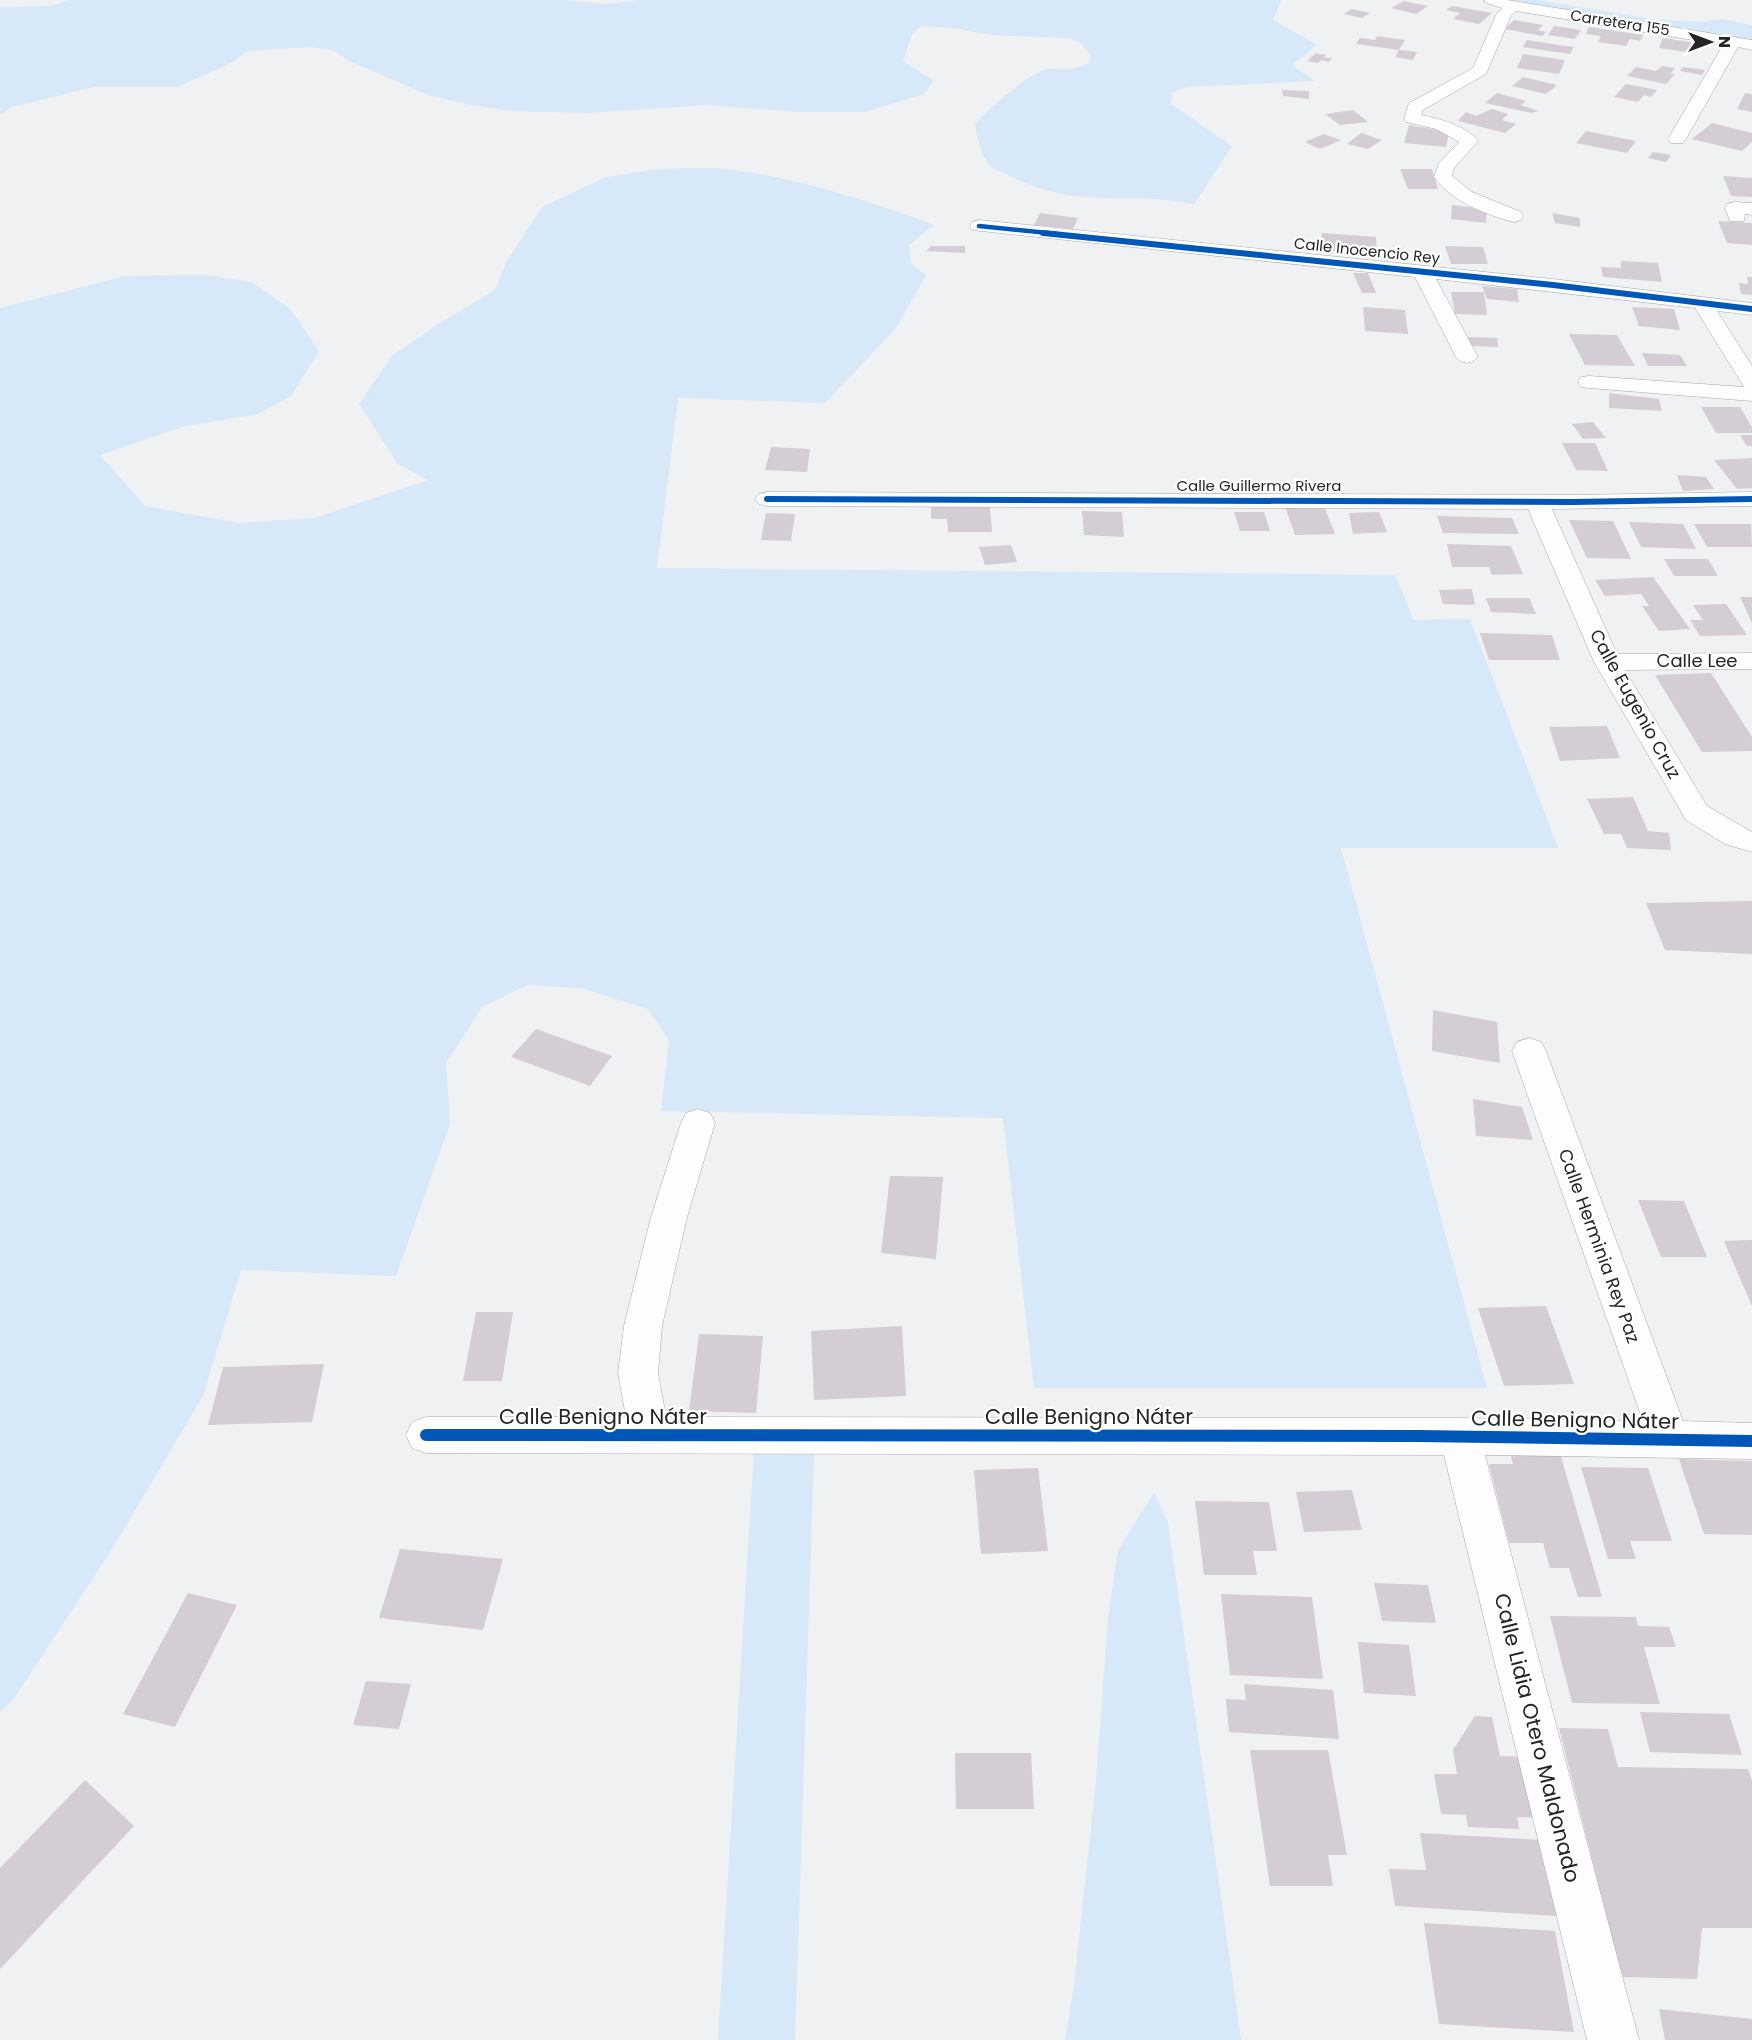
<svg xmlns="http://www.w3.org/2000/svg" width="1752" height="2040" font-family="Poppins,sans-serif">
  <style>
    .green { fill: #d7e8f8 }
    .building { fill: #d4cdd5 }
    .lines { fill: none; stroke-linecap: round; stroke-linejoin: round }
    .minor-casing { stroke: #a5a6a8; stroke-width: 1 }
    .minor { fill: #fdfdfd; fill-rule: evenodd }
    .cycleway-far2-casing { stroke: #fff; stroke-width: 7 }
    .cycleway-far1-casing { stroke: #fff; stroke-width: 8 }
    .cycleway-casing { stroke: #fff; stroke-width: 16 }
    .cycleway-far2 { stroke: #0057b8; stroke-width: 4.5 }
    .cycleway-far1 { stroke: #0057b8; stroke-width: 6 }
    .cycleway { stroke: #0057b8; stroke-width: 12 }
    .labels { text-anchor: middle; stroke-width: 4.5; stroke-linejoin: round; paint-order: stroke }
    .far-street-label { font-size: 15px; fill: #242526; stroke: #fff }
    .street-label { font-size: 18px; fill: #242526; stroke: #fff }
    .near-street-label { font-size: 21px; fill: #242526; stroke: #fff }
  </style>
  <rect width="100%" height="100%" fill="#eff1f3"/>
  <g class="green">
    <path d="M70,0H563L606,4L639,0H1281L1273,20L1317,45L1292,65L1315,81L1187,87L1172,92L1171,104L1232,146L1194,204C1128,191 1074,210 1010,176C1004,173 994,170 990,165C980,155 977,137 975,123C992,107 1026,75 1047,69C1055,68 1063,70 1071,69C1077,68 1083,65 1089,63L1091,55L1079,42L1068,38L991,35L954,28L921,26L912,34L903,61L933,80L925,94L864,112H801L706,105L587,113L512,111L471,105L428,95L349,61L335,51L310,47L247,51L233,62L178,87H94L12,107L0,115V7L50,6Z"/>
    <path d="M1506,0H1536L1658,20L1703,22L1722,19L1752,25V41Z"/>
    <path d="M658,169C680,169 704,167 727,169C797,178 868,200 934,225L909,245L911,263L926,276L896,328L825,403L678,398L657,568L1395,575L1414,620L1470,619L1558,848H1341L1487,1388H1034L1003,1118L661,1111L669,1041L648,1009L581,988L528,985L482,1007L446,1063L450,1124L396,1276L241,1270L203,1396L111,1551L14,1698L0,1712V308L125,276L205,275L251,282L290,309L319,351L291,396L257,414L185,426L100,455L145,506L238,523L315,518L428,480L398,464L359,404L392,356L440,323L495,290L507,261L542,207L606,177Z"/>
    <path d="M754,1450L814,1453L795,2040H718Z"/>
    <path d="M1154,1493L1168,1522L1241,2040H1065L1074,1985L1096,1781L1108,1619L1118,1550Z"/>
  </g>
  <g class="building">
    <path d="M1404,1L1428,6L1416,14L1391,8Z"/>
    <path d="M1452,6L1492,13L1479,24L1453,19L1460,13L1446,10Z"/>
    <path d="M1352,9L1370,13L1362,18L1344,14Z"/>
    <path d="M1514,20L1543,25L1538,30L1546,32L1542,36L1505,29Z"/>
    <path d="M1554,26L1581,30L1575,39L1548,35Z"/>
    <path d="M1589,27L1643,35L1640,41L1630,39L1626,46L1598,42L1601,36L1586,34Z"/>
    <path d="M1377,36L1405,40L1399,50L1356,44L1360,38L1375,40Z"/>
    <path d="M1663,38L1697,43L1693,53L1659,48Z"/>
    <path d="M1527,40L1559,45L1574,47L1570,54L1523,47Z"/>
    <path d="M1399,50L1417,52L1413,60L1395,57Z"/>
    <path d="M1316,53L1326,55L1323,58H1332L1329,62L1321,60L1318,63L1307,61Z"/>
    <path d="M1523,54L1565,60L1559,74L1517,68Z"/>
    <path d="M1662,66L1675,68L1670,74H1675L1666,84L1627,76L1636,67L1656,71Z"/>
    <path d="M1683,67L1705,70L1702,75L1680,71Z"/>
    <path d="M1523,77L1557,85L1546,94L1512,86Z"/>
    <path d="M1626,84L1657,90L1651,97L1644,95L1638,102L1614,97Z"/>
    <path d="M1282,90L1309,91V99L1283,96Z"/>
    <path d="M1497,93L1526,101L1521,105L1538,111L1532,113L1485,103Z"/>
    <path d="M1745,93L1752,94V112L1737,109Z"/>
    <path d="M1492,109L1508,114L1502,120L1516,124L1505,133L1458,121L1466,112L1476,116Z"/>
    <path d="M1353,110L1368,122L1340,125L1325,114Z"/>
    <path d="M1712,123L1752,133V142L1742,151L1692,139Z"/>
    <path d="M1409,125L1449,132L1446,147L1404,143Z"/>
    <path d="M1586,131L1636,141L1627,153L1576,143Z"/>
    <path d="M1361,133L1382,140L1368,149L1347,144Z"/>
    <path d="M1324,134L1341,140L1320,149L1305,142Z"/>
    <path d="M1653,152L1671,155L1666,162L1648,158Z"/>
    <path d="M1400,169H1432L1438,189H1408Z"/>
    <path d="M1723,176L1752,178V197L1731,196Z"/>
    <path d="M1452,205L1487,209L1486,223L1451,219Z"/>
    <path d="M1040,213L1078,218L1073,229L1034,225Z"/>
    <path d="M1552,213L1580,218V227L1555,223Z"/>
    <path d="M1718,221L1752,223V245L1727,243Z"/>
    <path d="M1322,233L1376,237L1377,254L1321,250Z"/>
    <path d="M931,246H965V253L926,251Z"/>
    <path d="M1445,246L1483,247L1488,264H1451Z"/>
    <path d="M1621,261L1658,263L1662,282L1603,277L1601,267L1621,268Z"/>
    <path d="M1353,273H1368L1376,293H1362Z"/>
    <path d="M1747,277H1752V295L1741,294L1739,283L1748,284Z"/>
    <path d="M1482,286L1517,289L1519,302L1487,299Z"/>
    <path d="M1451,292H1484L1487,315L1455,314Z"/>
    <path d="M1363,307L1405,310L1408,334L1365,331Z"/>
    <path d="M1632,307L1674,309L1680,330L1639,326Z"/>
    <path d="M1569,334L1617,335L1635,366L1585,365Z"/>
    <path d="M1467,337L1497,338L1498,347L1470,346Z"/>
    <path d="M1642,353L1680,355L1687,366H1648Z"/>
    <path d="M1609,393L1659,399L1662,411L1609,408Z"/>
    <path d="M1701,407H1740L1752,427V433H1716Z"/>
    <path d="M1593,422L1606,438L1583,439L1572,424Z"/>
    <path d="M1740,435H1752V446H1747Z"/>
    <path d="M1562,443H1595L1608,471L1576,470Z"/>
    <path d="M771,447L810,449L807,472L765,470Z"/>
    <path d="M1752,458V488L1737,489L1714,460Z"/>
    <path d="M1677,475L1706,477L1714,489L1683,491Z"/>
    <path d="M1285,506H1324L1335,534L1295,535Z"/>
    <path d="M931,507H990L992,532H948L947,519H931Z"/>
    <path d="M1082,511L1122,512L1124,537L1084,535Z"/>
    <path d="M1234,512H1264L1270,531H1240Z"/>
    <path d="M1379,512L1387,532L1353,534L1349,513Z"/>
    <path d="M766,513L795,514L791,541L761,540Z"/>
    <path d="M1437,516L1512,518L1519,534L1443,533Z"/>
    <path d="M1569,520L1613,521L1631,559L1587,558Z"/>
    <path d="M1629,522L1683,524L1696,549L1641,547Z"/>
    <path d="M1694,524H1751L1752,547H1707Z"/>
    <path d="M1447,544L1511,546L1523,574L1492,575L1489,567H1452Z"/>
    <path d="M1011,545L1017,562L985,565L979,547Z"/>
    <path d="M1664,559H1708L1718,576H1674Z"/>
    <path d="M1653,577L1690,629L1659,631L1642,606H1649L1641,594L1605,596L1595,580Z"/>
    <path d="M1472,589L1475,605L1443,604L1439,590Z"/>
    <path d="M1740,597H1752V623Z"/>
    <path d="M1486,598H1529L1536,614L1491,612Z"/>
    <path d="M1726,604L1747,635L1700,636L1690,620H1703L1693,605Z"/>
    <path d="M1480,633L1552,635L1560,660H1489Z"/>
    <path d="M1711,673L1752,737V751L1702,752L1655,675Z"/>
    <path d="M1607,726L1620,758L1560,761L1549,727Z"/>
    <path d="M1633,797L1648,831L1669,833L1671,850L1627,848L1621,834H1604L1587,799Z"/>
    <path d="M1752,901V954L1665,950L1646,903Z"/>
    <path d="M1433,1010L1497,1022L1500,1063L1432,1051Z"/>
    <path d="M536,1029L612,1056L590,1086L511,1057Z"/>
    <path d="M1473,1099L1522,1107L1533,1140L1476,1136Z"/>
    <path d="M890,1176L943,1177L936,1259L881,1253Z"/>
    <path d="M1638,1200L1684,1201L1707,1257H1661Z"/>
    <path d="M1752,1240V1306L1724,1241Z"/>
    <path d="M1546,1306L1574,1384L1504,1386L1478,1308Z"/>
    <path d="M476,1312H513L502,1381H463Z"/>
    <path d="M902,1326L906,1396L814,1400L811,1331Z"/>
    <path d="M699,1334L763,1336L756,1413L689,1411Z"/>
    <path d="M324,1364L312,1422L208,1425L223,1367Z"/>
    <path d="M1509,1450H1559L1602,1597H1578L1569,1568H1550L1543,1543H1509L1489,1464H1513Z"/>
    <path d="M1679,1459L1752,1461V1535L1704,1534Z"/>
    <path d="M1581,1467L1648,1468L1672,1541H1630L1636,1559H1608Z"/>
    <path d="M1038,1468L1048,1551L981,1554L974,1470Z"/>
    <path d="M1352,1490L1362,1530L1304,1532L1296,1492Z"/>
    <path d="M1195,1501L1269,1502L1277,1551H1253L1257,1575H1204Z"/>
    <path d="M400,1549L503,1559L483,1630L379,1618Z"/>
    <path d="M1374,1583L1428,1585L1436,1623L1382,1621Z"/>
    <path d="M188,1593L237,1605L175,1727L123,1714Z"/>
    <path d="M1221,1594L1312,1597L1323,1679L1230,1675Z"/>
    <path d="M1550,1616L1636,1617L1638,1626L1669,1627L1676,1647H1644L1660,1704L1572,1703Z"/>
    <path d="M1358,1642L1409,1645L1416,1696L1364,1693Z"/>
    <path d="M366,1681L411,1684L399,1729L353,1725Z"/>
    <path d="M1244,1684L1333,1690L1339,1739L1229,1732L1226,1699L1246,1700Z"/>
    <path d="M1640,1712L1729,1714L1742,1755L1650,1752Z"/>
    <path d="M1475,1716L1492,1717L1500,1756L1525,1757L1539,1818L1517,1817L1519,1829L1468,1827L1466,1815L1441,1814L1434,1774H1457L1453,1750Z"/>
    <path d="M1559,1728L1608,1729L1618,1767L1748,1769L1752,1781V1928H1702L1697,1979L1622,1977Z"/>
    <path d="M1250,1750H1328L1347,1855H1328L1333,1886H1270Z"/>
    <path d="M955,1753H1031L1034,1809H956Z"/>
    <path d="M85,1780L134,1826L0,1969V1868Z"/>
    <path d="M1420,1833L1542,1840L1557,1916L1395,1906L1389,1869L1426,1870Z"/>
    <path d="M1424,1923L1555,1931L1574,2032L1439,2024Z"/>
    <path d="M1659,2009L1752,2019V2040H1665Z"/>
  </g>
  <g class="lines">
    <defs>
      <g id="minor">
        <path d="M1484,0H1507L1752,40V50L1738,47L1686,139L1683,143H1671L1668,139L1723,45L1516,11L1511,16L1486,74L1423,110L1421,115C1440,119 1466,125 1478,141L1454,168L1452,176L1472,192L1521,212L1523,216L1521,220L1514,222C1486,215 1451,201 1434,177L1439,163L1459,142L1436,129L1406,122L1404,118L1409,103L1473,68L1496,15L1502,8L1486,3Z"/>
        <path d="M1734,202L1752,203V215L1745,214L1744,221H1730L1725,208L1727,204Z"/>
        <path d="M979,220L1553,279L1752,303V315L1717,311L1752,366V401L1589,388L1581,387L1578,382L1581,377L1589,376L1744,387L1695,308L1436,279L1478,357L1474,361L1467,363L1460,361L1456,357L1415,277L972,230L970,226L972,222Z"/>
        <path d="M767,492L1572,495L1752,492V506L1552,509L1617,654L1752,653V669L1625,670L1707,806L1752,832V852L1725,844L1686,820L1594,662L1528,509L767,506L759,504L755,499L759,494Z"/>
        <path d="M1529,1038L1541,1042L1546,1051L1683,1421L1752,1423V1459L1485,1455L1639,2040H1587L1444,1455L426,1453L412,1448L406,1435L412,1422L426,1417H626L618,1373L624,1326L651,1217L681,1123L686,1113L698,1109L710,1113L715,1123L687,1217L662,1326L658,1373L666,1417L1460,1418L1643,1421L1512,1051L1517,1042Z"/>
      </g>
    </defs>
    <use href="#minor" class="minor-casing"/>
    <use href="#minor" class="minor"/>
    <defs>
      <path id="cycleway-far2" d="M979,226L1058,234"/>
      <g id="cycleway-far1">
        <path d="M1043,233L1553,285L1752,309"/>
        <path d="M767,499L1572,502L1752,499"/>
      </g>
      <path id="cycleway" d="M426,1435L1418,1436L1752,1441"/>
    </defs>
    <use href="#cycleway-far2" class="cycleway-far2-casing"/>
    <use href="#cycleway-far1" class="cycleway-far1-casing"/>
    <use href="#cycleway" class="cycleway-casing"/>
    <use href="#cycleway-far2" class="cycleway-far2"/>
    <use href="#cycleway-far1" class="cycleway-far1"/>
    <use href="#cycleway" class="cycleway"/>
  </g>
  <g class="labels">
    <g class="far-street-label">
      <text transform="translate(1620 23) rotate(9)" y="5">Carretera 155</text>
      <text transform="translate(1367 251) rotate(6)" y="5">Calle Inocencio Rey</text>
      <text x="1259" y="491">Calle Guillermo Rivera</text>
    </g>
    <g class="street-label">
      <text x="1697" y="667">Calle Lee</text>
      <text transform="translate(1635 704) rotate(61)" y="6">Calle Eugenio Cruz</text>
      <text transform="translate(1599 1246) rotate(70)" y="6">Calle Herminia Rey Paz</text>
    </g>
    <g class="near-street-label">
      <text x="603" y="1424">Calle Benigno Náter</text>
      <text x="1089" y="1424">Calle Benigno Náter</text>
      <text transform="translate(1575 1420) rotate(1)" y="7">Calle Benigno Náter</text>
      <text transform="translate(1537 1738) rotate(76)" y="7">Calle Lidia Otero Maldonado</text>
    </g>
  </g>
  <g transform="translate(1710 42) rotate(90)" stroke="#ffffff" stroke-width="4.5" paint-order="stroke">
  <path d="M0-4.5L10 22L0 15L-10 22Z" fill="#242526"/>
  <text y="-9" font-size="16" font-weight="bold" text-anchor="middle" fill="#242526">N</text>
  </g>
</svg>
